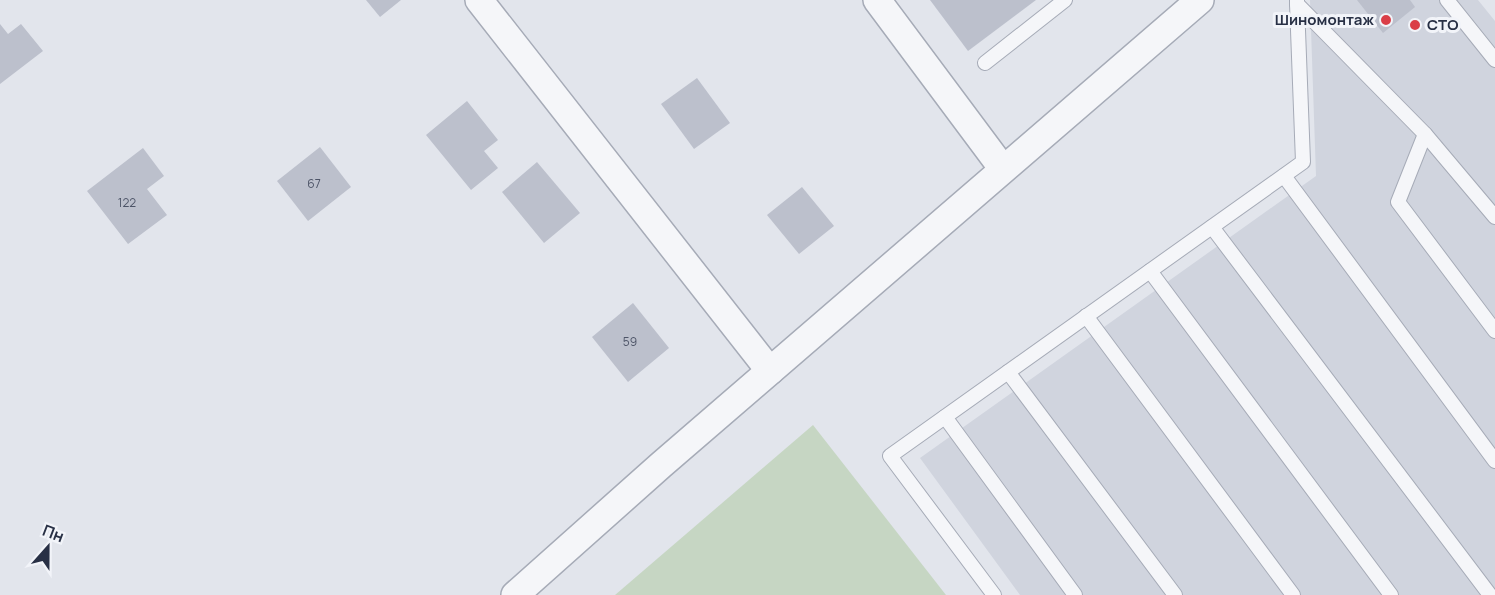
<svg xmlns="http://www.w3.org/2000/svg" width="1495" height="595" font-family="Manrope,sans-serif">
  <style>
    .built { fill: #d0d4de }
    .green { fill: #c6d6c3 }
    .building { fill: #bcc0cc }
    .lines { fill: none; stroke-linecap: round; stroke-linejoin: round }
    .service-casing { stroke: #a6abb7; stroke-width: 16 }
    .minor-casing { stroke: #a6abb7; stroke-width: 30 }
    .service { stroke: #f5f6f9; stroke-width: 14 }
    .minor { stroke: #f5f6f9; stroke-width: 27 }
    .poi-dot { fill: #da3e48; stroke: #f2f4f9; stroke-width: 2 }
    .labels { text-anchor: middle; stroke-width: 6; stroke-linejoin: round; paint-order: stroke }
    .number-label { font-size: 12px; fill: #4d5467 }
    .poi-label { font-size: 15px; font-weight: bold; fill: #283045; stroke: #f2f4f9; text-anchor: end }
  </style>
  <rect width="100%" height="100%" fill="#e2e5ec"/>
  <path class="built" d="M1310,0H1478L1495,21V595H1020L920,458L1316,176Z"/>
  <path class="green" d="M813,425L946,595H615Z"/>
  <g class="building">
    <path d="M366,0H401L380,17Z"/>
    <path d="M930,0H1036L968,51Z"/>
    <path d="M1357,0H1410L1415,7L1383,33Z"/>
    <path d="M0,24L8,34L21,24L43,51L0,84Z"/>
    <path d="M697,78L730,123L694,149L661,104Z"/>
    <path d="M467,101L498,140L484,151L498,168L471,190L426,135Z"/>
    <path d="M320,147L351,187L308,221L277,181Z"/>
    <path d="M143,148L164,176L147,189L167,215L128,244L87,191Z"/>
    <path d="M537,162L580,213L544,243L502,192Z"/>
    <path d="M802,187L834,226L799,254L767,215Z"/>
    <path d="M633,303L669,348L628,382L592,337Z"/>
  </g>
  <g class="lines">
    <defs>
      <g id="service">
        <path d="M1297,0V4L1425,134L1495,217"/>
        <path d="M1447,0L1495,60"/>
        <path d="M985,63L1065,0"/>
        <path d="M1425,134L1398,202L1495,331"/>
        <path d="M1284,176L1495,461"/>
        <path d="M1212,227L1490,595"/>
        <path d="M1150,271L1391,595"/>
        <path d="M1086,316L1293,595"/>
        <path d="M1008,372L1175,595"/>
        <path d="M945,417L1075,595"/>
        <path d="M994,595L890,456L1303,162L1297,4"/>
      </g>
      <g id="minor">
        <path d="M479,0L770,371"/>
        <path d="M877,0L1003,169"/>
        <path d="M515,595L661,465L1200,0"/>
      </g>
    </defs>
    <use href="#service" class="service-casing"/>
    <use href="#minor" class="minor-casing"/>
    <use href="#service" class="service"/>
    <use href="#minor" class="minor"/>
  </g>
  <g class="poi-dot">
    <circle cx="1386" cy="20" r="6"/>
    <circle cx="1415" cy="25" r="6"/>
  </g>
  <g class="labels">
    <g class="number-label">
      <text x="314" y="188">67</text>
      <text x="127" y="207">122</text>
      <text x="630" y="346">59</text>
    </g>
    <g class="poi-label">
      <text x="1374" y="25">Шиномонтаж</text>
      <text x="1427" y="30" text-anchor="start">СТО</text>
    </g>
  </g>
  <g transform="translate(48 547) rotate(21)" stroke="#f2f4f9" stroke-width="4.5" paint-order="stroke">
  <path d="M0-4.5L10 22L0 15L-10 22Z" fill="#283045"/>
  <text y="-9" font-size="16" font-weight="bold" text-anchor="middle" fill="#283045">Пн</text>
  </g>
</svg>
